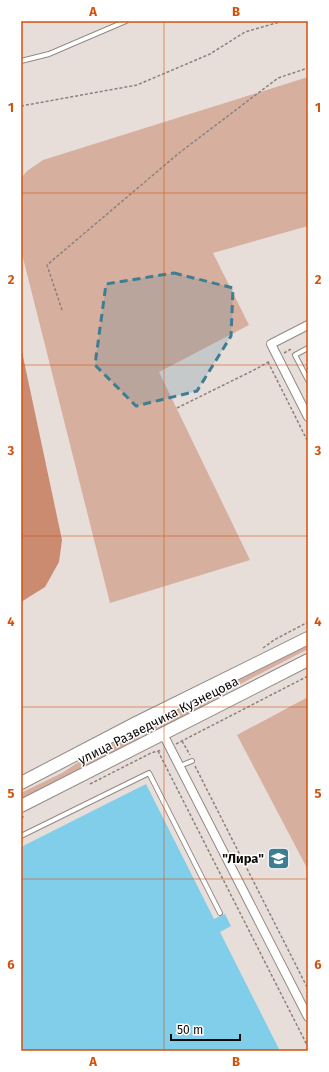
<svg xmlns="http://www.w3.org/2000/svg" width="329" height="1072" font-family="'Fira Sans',sans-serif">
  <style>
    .green { fill: #d7af9e }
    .water { fill: #ca8b71 }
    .building { fill: #81ceea }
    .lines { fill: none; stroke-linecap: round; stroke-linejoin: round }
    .lane-casing { stroke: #928a86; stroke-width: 6 }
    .street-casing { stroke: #928a86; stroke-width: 10 }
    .secondary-casing { stroke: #928a86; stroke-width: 14 }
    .path { stroke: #89827f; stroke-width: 1.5; stroke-dasharray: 3 2; stroke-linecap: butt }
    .lane { stroke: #fff; stroke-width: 4 }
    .street { stroke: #fff; stroke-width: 8 }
    .secondary { stroke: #fff; stroke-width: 12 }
    .marked { fill: #3f7d93; fill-opacity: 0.2; stroke: #3f7d93; stroke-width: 3; stroke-dasharray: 8 5; stroke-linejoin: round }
    .grid { fill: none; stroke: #d2510c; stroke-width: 1; stroke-opacity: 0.55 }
    .labels { text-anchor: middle; stroke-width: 3; stroke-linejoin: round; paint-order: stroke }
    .street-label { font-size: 13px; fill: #0d0a09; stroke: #fff }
    .poi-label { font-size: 13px; font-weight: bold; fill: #0d0a09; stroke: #fff; text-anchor: end }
    .neatline { fill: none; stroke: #d2510c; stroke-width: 1.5 }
    .grid-label { font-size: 13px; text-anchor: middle; font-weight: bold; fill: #d2510c }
  </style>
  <rect width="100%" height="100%" fill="#e7ddd9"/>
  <g class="green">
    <path d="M308,77V226L213,253L249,325L159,372L250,560L110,603L21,250V178L27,171L43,160Z"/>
    <path d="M308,645V649L248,680L190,713L146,736L142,728Z"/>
    <path d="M308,697V870L237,735Z"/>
    <path d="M136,731L139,739L21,799V793L62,773L100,748Z"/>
  </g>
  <path class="water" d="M21,347L62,540L59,562L45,587L21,602Z"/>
  <path class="building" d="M146,784L214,919L225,914L231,926L220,932L280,1051H23L21,1047V847Z"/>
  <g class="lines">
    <defs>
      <g id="lane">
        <path d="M21,61L49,54L126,21"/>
        <path d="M308,348L295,355L308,380"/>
        <path d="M180,766L192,761"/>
        <path d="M21,836L149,773L220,913"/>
      </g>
      <g id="street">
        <path d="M308,325L271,344L308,417"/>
        <path d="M163,734L308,1017"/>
      </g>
      <g id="secondary">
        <path d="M21,783L136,723L308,638"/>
        <path d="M21,806L308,660"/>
      </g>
    </defs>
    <use href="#lane" class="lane-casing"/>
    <use href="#street" class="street-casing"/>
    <use href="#secondary" class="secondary-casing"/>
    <g class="path">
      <path d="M21,106L137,85L210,54L245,32L283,21"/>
      <path d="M62,310L47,265L179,153L278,78L308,68"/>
      <path d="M284,353L291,349"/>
      <path d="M268,362L308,442"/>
      <path d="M177,408L256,369L270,361"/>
      <path d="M263,648L274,640L308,622"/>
      <path d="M182,741L190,755"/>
      <path d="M176,744L308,676"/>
      <path d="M158,751L308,1047"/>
      <path d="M195,766L308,989"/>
      <path d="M90,784L151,753L162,750"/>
      <path d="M21,818L25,816"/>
    </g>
    <use href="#lane" class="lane"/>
    <use href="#street" class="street"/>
    <use href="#secondary" class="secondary"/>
  </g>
  <path class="marked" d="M174,273L233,288L231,336L197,391L136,406L95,365L106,284Z"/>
  <path class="grid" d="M164,21V1051M21,193H308M21,365H308M21,536H308M21,707H308M21,879H308"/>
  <defs>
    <symbol id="school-square" viewBox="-11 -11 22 22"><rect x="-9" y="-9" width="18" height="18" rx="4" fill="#3f7d93" stroke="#fff"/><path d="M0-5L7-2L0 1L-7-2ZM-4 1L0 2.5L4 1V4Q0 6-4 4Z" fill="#fff"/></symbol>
  </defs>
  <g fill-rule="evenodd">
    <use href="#school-square" x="266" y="846" width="25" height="25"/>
  </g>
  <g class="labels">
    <g class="street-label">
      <text transform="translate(158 720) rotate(-27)" y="5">улица Разведчика Кузнецова</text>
    </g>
    <g class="poi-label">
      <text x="264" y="863">"Лира"</text>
    </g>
  </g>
  <rect width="329" height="1072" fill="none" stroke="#ffffff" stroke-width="44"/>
  <path d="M171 1034v6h69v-6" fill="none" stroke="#0d0a09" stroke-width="2"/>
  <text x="177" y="1034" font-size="12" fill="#0d0a09" stroke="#ffffff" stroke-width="3" paint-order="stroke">50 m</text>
  <rect x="22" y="22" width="285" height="1028" class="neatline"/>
  <g class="grid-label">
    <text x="93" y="16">A</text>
    <text x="236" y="16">B</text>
    <text x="11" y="112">1</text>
    <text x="318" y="112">1</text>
    <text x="11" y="284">2</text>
    <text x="318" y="284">2</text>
    <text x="11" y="455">3</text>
    <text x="318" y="455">3</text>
    <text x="11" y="626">4</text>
    <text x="318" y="626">4</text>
    <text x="11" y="798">5</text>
    <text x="318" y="798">5</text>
    <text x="11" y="969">6</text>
    <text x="318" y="969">6</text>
    <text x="93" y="1066">A</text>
    <text x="236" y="1066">B</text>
  </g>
</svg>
